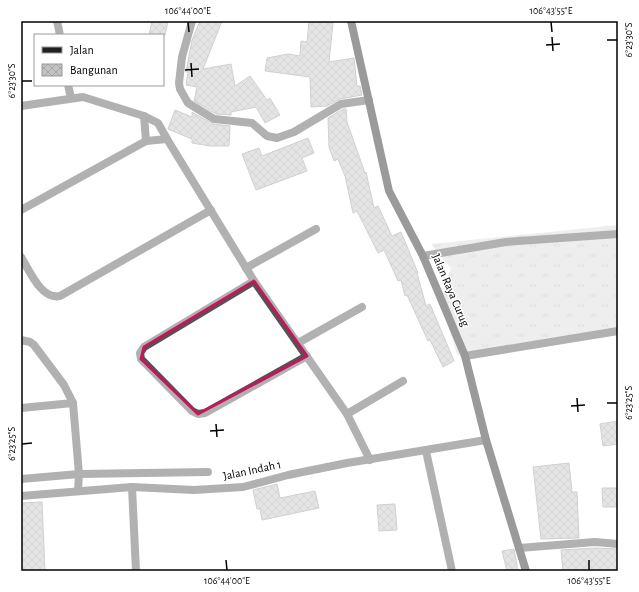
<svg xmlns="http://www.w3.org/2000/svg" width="639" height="592" font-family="'Alegreya Sans',sans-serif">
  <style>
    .grass { fill: url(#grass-tufts) }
    .building { fill: url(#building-cross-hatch); stroke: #979797 }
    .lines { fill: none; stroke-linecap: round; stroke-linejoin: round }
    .minor { stroke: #535353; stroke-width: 8 }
    .secondary { stroke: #202020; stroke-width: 8 }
    .marked { fill: none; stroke: #c2185b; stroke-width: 3; stroke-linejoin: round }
    .ticks { fill: none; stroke: #000; stroke-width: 1.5 }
    .labels { text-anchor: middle; stroke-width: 3; stroke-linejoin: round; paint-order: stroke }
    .street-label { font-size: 12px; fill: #000; stroke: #fff }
    .neatline { fill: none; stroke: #000; stroke-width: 1.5 }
    .ticks-label { font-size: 10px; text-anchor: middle; fill: #000 }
  </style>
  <defs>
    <pattern id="grass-tufts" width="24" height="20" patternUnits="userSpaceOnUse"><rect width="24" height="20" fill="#dadada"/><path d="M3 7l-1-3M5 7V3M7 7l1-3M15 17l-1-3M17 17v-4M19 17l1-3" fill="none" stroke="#b9b9b9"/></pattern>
    <pattern id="building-cross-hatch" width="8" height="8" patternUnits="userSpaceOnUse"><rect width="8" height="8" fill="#c3c3c3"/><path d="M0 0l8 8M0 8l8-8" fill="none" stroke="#a6a6a6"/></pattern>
  </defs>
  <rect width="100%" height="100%" fill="#fff"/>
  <path class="grass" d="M618,225V330L457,355L440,297L451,268L431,244Z"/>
  <g class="building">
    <path d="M152,21H168L165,35H149Z"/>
    <path d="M200,21H222L203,69L231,64L235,86L250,76L267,100L270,98L280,115L265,123L256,107L231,112V115L216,114L194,101L197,87L186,85L188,72H186L192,40Z"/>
    <path d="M309,21L333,23L329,62L354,58L357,86H360L362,95L340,99L327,106L311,107L310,77L265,71L267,58L288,54L300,56L301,41L307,42Z"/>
    <path d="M343,109H346L347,122L365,173L366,172L374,208L378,206L392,236L401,232L418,273H417L426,306L430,304L454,361L443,367L430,340L428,341L407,295L405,296L401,280L398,281L384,250L378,253L357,211L353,213L345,176L338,159L334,161L329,147L328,118Z"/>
    <path d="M175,110L192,117V112L213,124L230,126L229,146H210L192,143V139L168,129Z"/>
    <path d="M308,138L314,153L302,158L307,171L256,190L242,154L259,148L262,156Z"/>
    <path d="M618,421V444L603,446L600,424Z"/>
    <path d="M569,463L572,492H577L579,538L541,539L533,467Z"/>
    <path d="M277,484L280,498L315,491L319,508L262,520L260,509H257L253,490Z"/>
    <path d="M602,488H618V507H603Z"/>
    <path d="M42,502L45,571H21V503Z"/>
    <path d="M395,504L397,530L379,531L377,505Z"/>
    <path d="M595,548L618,549V571H563L561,550Z"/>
    <path d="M514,549L518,571H507L502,551Z"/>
  </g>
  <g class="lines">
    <g class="minor">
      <path d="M57,21L60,35"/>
      <path d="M192,21L182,57L179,83L180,89L188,103L214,119L252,123L267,136L277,138L294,132L341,104L369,100"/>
      <path d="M68,85L71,98"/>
      <path d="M21,106L83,97L144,116L158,123L167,139"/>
      <path d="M144,116L146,141"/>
      <path d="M21,210L146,141L167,139L254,281"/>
      <path d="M423,256L506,242L618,234"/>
      <path d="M21,257C30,271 41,300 60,296L211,210"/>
      <path d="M246,268L316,229"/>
      <path d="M21,340L30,342L34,345L64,385L73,403"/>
      <path d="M298,343L362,307"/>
      <path d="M307,356L205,413L198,414L192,411L141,359L140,353L144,347L254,281L347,414L370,460"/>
      <path d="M465,356L618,331"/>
      <path d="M21,408L73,403L79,474L78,491"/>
      <path d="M347,414L403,381"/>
      <path d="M426,451L452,571"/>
      <path d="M21,479L79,474L208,472"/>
      <path d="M132,487L136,571"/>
      <path d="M21,496L132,487L194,490L243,487L288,475L347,463L486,440"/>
      <path d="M519,548L595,542L618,544"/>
    </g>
    <path class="secondary" d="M351,21L389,191L423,256L465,356L486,440L526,571"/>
  </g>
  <path d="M0 0H639V592H0ZM254,281L307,356L198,414L141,359L144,347Z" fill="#fff" fill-opacity=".55" fill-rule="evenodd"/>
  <path class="marked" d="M254,281L307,356L198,414L141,359L144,347Z"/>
  <path class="ticks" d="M188,22L189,32M551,22L552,32M552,37L553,51M607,40H617M546,45L560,44M191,63L192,77M185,70L199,69M22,81H32M577,398L578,412M607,403H617M571,406L585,405M216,424L217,437M210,431L224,430M22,444L32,443M226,560L227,570M589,560V570"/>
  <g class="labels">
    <g class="street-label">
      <text transform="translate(451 290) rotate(67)" y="4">Jalan Raya Curug</text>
      <text transform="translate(252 470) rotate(-12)" y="4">Jalan Indah 1</text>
    </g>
  </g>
  <rect width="639" height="592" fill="none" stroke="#ffffff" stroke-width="44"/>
  <rect x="34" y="34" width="130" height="52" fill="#ffffff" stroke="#999999"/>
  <rect x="42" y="47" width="20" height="6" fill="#202020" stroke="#999999"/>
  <text x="70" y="54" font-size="12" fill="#000000">Jalan</text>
  <rect x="42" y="64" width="20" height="12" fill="url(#building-cross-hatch)" stroke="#999999"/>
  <text x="70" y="74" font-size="12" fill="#000000">Bangunan</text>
  <rect x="22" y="22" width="595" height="548" class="neatline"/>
  <g class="ticks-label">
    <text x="188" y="14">106°44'00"E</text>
    <text x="551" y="14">106°43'55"E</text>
    <text transform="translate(628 40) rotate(-90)" y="4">6°23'30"S</text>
    <text transform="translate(11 81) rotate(-90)" y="4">6°23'30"S</text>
    <text transform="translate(628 403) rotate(-90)" y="4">6°23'25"S</text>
    <text transform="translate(11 444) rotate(-90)" y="4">6°23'25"S</text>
    <text x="227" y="584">106°44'00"E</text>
    <text x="589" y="584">106°43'55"E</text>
  </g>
</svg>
